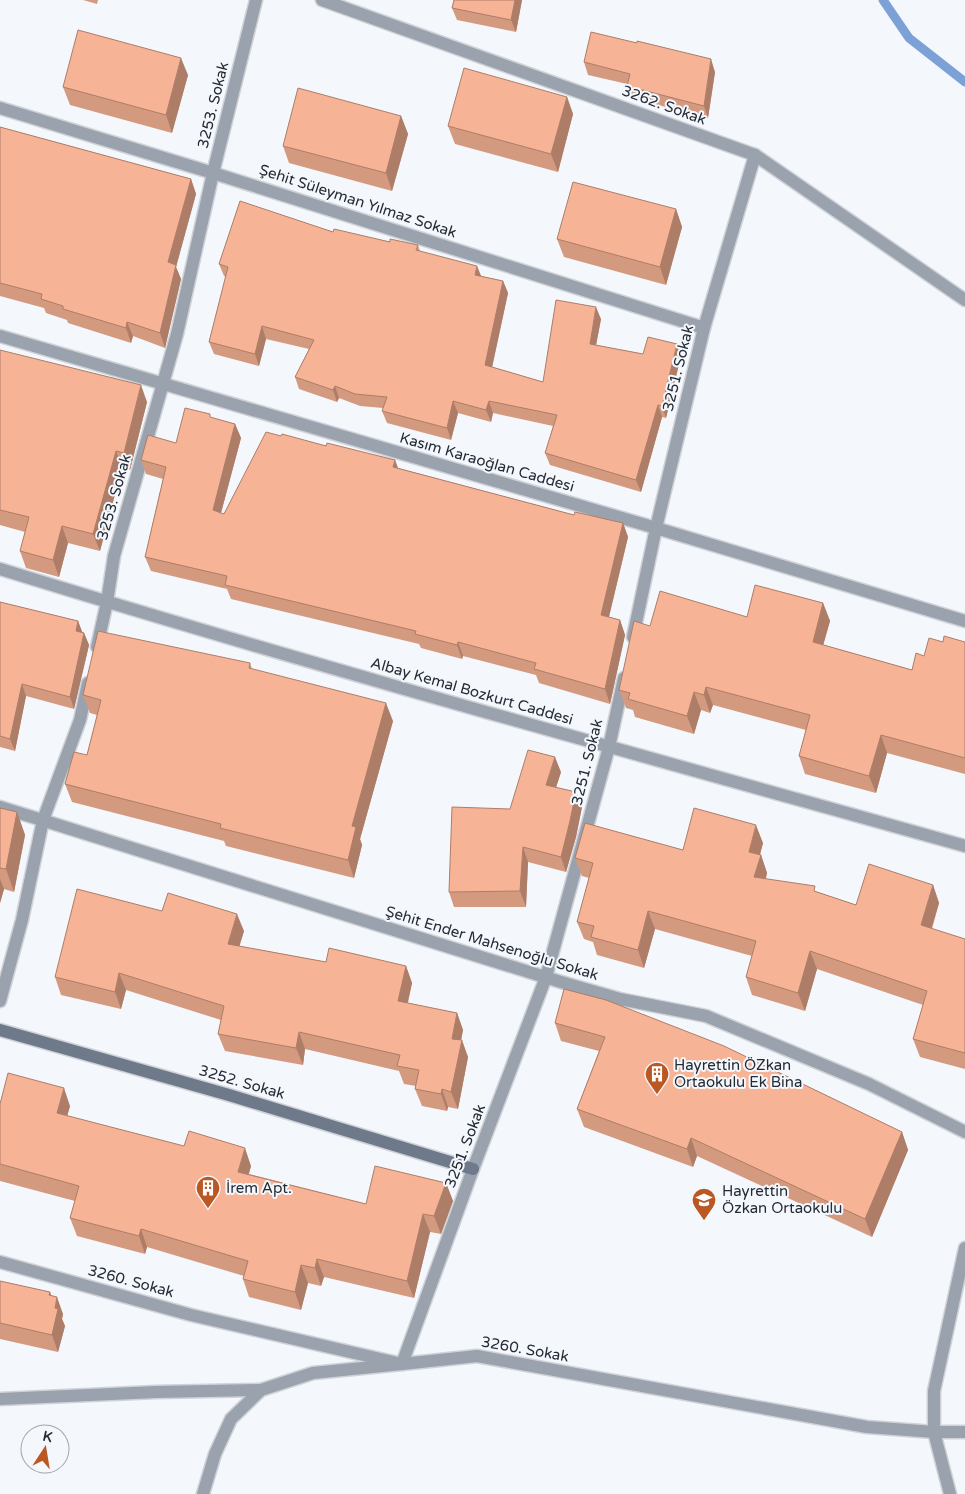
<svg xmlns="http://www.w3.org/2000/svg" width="965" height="1494" font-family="'Varela Round',sans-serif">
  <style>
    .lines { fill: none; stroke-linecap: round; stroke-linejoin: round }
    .stream { stroke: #7da0d6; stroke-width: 9 }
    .street-casing { stroke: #cfd3d9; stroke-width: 15 }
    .secondary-casing { stroke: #cfd3d9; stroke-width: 15 }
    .street { stroke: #9aa2ad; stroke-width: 12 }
    .secondary { stroke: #6e7989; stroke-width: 12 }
    .wall { fill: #d49a80 }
    .shaded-wall { fill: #ad7d68 }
    .building { fill: #f7b395; stroke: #ad7d68 }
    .labels { text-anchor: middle; stroke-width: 4; stroke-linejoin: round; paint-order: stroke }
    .street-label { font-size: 15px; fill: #242b35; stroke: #f4f8fd }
    .poi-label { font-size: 15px; fill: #242b35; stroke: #f4f8fd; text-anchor: start }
  </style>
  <rect width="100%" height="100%" fill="#f4f8fd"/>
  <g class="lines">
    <path class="stream" d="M883,0L909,38L965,82"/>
    <defs>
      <g id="street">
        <path d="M322,0L755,155L965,300"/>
        <path d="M0,108L213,173L704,328"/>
        <path d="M0,336L656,528L965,621"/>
        <path d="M0,569C320,668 643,756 965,846"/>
        <path d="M633,637L656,528L704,328L755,155"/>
        <path d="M97,647L107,602L114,556L177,334L213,173L256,0"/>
        <path d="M0,807L561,982L620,999L706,1016L869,1084L965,1132"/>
        <path d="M0,1001L22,920L43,820L80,720L88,683"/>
        <path d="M0,1262L191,1315L402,1364L477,1356L867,1427L934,1432H965"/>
        <path d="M0,1399L156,1392L261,1390"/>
        <path d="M203,1494L215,1454L231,1419L261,1390L313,1373L402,1364L473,1169L546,977L609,747L624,678"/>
        <path d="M950,1494L934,1432V1391L965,1248"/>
      </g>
      <path id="secondary" d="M0,1030L229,1095L473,1169"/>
    </defs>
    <use href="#street" class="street-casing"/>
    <use href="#secondary" class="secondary-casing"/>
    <use href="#street" class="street"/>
    <use href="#secondary" class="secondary"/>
  </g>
  <g class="wall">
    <path d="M83,0H98L97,4Z"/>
    <path d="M454,0H522L516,32L457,20L452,8Z"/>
    <path d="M584,62L715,72L708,118L631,98L627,86V84L588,75Z"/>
    <path d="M188,75L172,133L70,105L63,87Z"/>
    <path d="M567,97L573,114L558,172L455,144L448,126Z"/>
    <path d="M401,116L408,134L392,191L289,163L283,146Z"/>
    <path d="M0,127L191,179L196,194L176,267L181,279L165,348L133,336L131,343L68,323L67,320L46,313L44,308L0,296Z"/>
    <path d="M676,209L682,227L666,285L564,257L557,239Z"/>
    <path d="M333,232L390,242L418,245L420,251L481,276L503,281L508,293L492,367L543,382L601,319L596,345L643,354L681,356L666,418L662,417L641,492L550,465L545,453L553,426L493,413L491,422L458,413L451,440L387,423L382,411L383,408L360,406L339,398L337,402L299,389L295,377L309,349L266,339L259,366L214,354L209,342L226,277L224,276L219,264Z"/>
    <path d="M0,350L147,402L130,470L122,468L100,551L68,543L59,577L26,568L20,551L25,532L0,525Z"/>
    <path d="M212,418L235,424L241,438L221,513L224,514L281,436L395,460L398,468L574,515L623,523L628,537L609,617L620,620L625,635L610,704L539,683L536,675L463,656L462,659L421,648L419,644L231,599L227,589L151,571L145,557L163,479L146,474L141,460L176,443Z"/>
    <path d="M0,602L78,621L82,632L84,633L89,645L74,709L26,696L15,751L0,747Z"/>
    <path d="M823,603L830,621L823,645L912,670L924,656L943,642H965V774L887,753L876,793L805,774L799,756L806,730L713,705L710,713L701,710L694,734L635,717L633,710L626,708L619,690L650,626L747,617Z"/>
    <path d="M250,663L252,669L393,721L360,839L362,845L354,878L226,846L224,841L72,802L65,784L87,755L97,715L90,713L83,695Z"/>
    <path d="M561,772L556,787L582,807L576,837L566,872L528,862L526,907H454L449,892L510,809Z"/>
    <path d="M0,808L17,812L25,835L14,892L4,889L0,903Z"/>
    <path d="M763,843L760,854L761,855L767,873L766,879L817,892L856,905L933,885L939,903L932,929L965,939V1069L920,1057L913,1039L923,1005L817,969L805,1011L752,995L746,977L752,956L655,929L644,968L597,955L593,942L584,939L577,922L589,878L582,876L575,858Z"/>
    <path d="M244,931L239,946L326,962L406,966L412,983L408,1003L457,1013L463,1030L461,1040L468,1057L458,1109L448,1107L447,1111L422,1106L415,1089L416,1086L404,1084L399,1071L305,1049L303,1065L225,1051L218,1034L221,1020L126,990L121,1009L61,995L55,977Z"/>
    <path d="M564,989L902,1132L908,1150L872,1237L697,1156L693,1167L584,1127L577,1109L599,1051L561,1041L555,1023Z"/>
    <path d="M0,1104L70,1106L67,1116L251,1166L249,1174L366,1204L446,1183L453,1201L441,1234L430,1232L414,1298L324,1277L321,1286L308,1283L301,1310L249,1297L243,1279L244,1276L147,1247L145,1254L77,1236L70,1218L75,1201L0,1181Z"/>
    <path d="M0,1281L50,1292L51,1295L63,1314L62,1319L65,1326L58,1352L0,1339Z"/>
  </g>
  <g class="shaded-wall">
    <path d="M515,0H522L516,32L511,20Z"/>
    <path d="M181,58L188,75L172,133L166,115Z"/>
    <path d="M711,59L715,72L708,118L704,106Z"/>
    <path d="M567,97L573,114L558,172L551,154Z"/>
    <path d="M401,116L408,134L392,191L386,173Z"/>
    <path d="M191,179L196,194L176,267L181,279L165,348L160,333L168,262Z"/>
    <path d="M676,209L682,227L666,285L660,267Z"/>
    <path d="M477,266L482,278L475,275Z"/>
    <path d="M503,281L508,293L490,377L485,365Z"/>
    <path d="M596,307L601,319L594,356L590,344Z"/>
    <path d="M127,322L133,336L131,343L126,328Z"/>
    <path d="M262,326L266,339L259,366L255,354Z"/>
    <path d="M677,344L681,356L666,418L662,406Z"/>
    <path d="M141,385L147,402L130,470L124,453Z"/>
    <path d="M335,386L339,398L337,402L333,390Z"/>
    <path d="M453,401L458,413L451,440L447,428Z"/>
    <path d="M489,401L493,413L491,422L486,410Z"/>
    <path d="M658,405L662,417L641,492L636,480Z"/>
    <path d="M235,424L241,438L218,524L213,510Z"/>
    <path d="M116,451L122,468L100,551L93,534Z"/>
    <path d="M395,460L400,474L393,467Z"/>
    <path d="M623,523L628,537L606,629L601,615Z"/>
    <path d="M62,526L68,543L59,577L53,560Z"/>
    <path d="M823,603L830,621L819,660L813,642Z"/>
    <path d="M620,620L625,635L610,704L605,689Z"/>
    <path d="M78,621L83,634L76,631Z"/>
    <path d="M84,633L89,645L74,709L70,697Z"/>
    <path d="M458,642L463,656L462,659L457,645Z"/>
    <path d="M22,684L26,696L15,751L10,739Z"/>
    <path d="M706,687L713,705L710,713L704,695Z"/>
    <path d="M694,692L701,710L694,734L687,716Z"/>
    <path d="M386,703L393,721L360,839L362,845L354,878L348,860L352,826Z"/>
    <path d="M881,735L887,753L876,793L869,776Z"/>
    <path d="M555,757L561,772L552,800L546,785Z"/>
    <path d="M576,792L582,807L576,837L566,872L561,857Z"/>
    <path d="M17,812L25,835L14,892L6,869Z"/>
    <path d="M756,825L763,843L756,870L749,852Z"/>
    <path d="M523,847L528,862L526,907L520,891Z"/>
    <path d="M761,855L767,873L761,895L754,877Z"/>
    <path d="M0,879L4,889L0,903Z"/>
    <path d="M933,885L939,903L927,943L921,925Z"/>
    <path d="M648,911L655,929L644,968L638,950Z"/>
    <path d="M237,914L244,931L235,961L228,944Z"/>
    <path d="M810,951L817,969L805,1011L798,993Z"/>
    <path d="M406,966L412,983L404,1018L398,1001Z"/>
    <path d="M119,973L126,990L121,1009L115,992Z"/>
    <path d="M457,1013L463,1030L458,1056L452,1039Z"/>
    <path d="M299,1032L305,1049L303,1065L296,1048Z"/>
    <path d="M462,1040L468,1057L458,1109L451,1092Z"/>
    <path d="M64,1088L70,1106L63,1131L57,1113Z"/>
    <path d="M442,1089L448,1107L447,1111L441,1094Z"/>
    <path d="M902,1132L908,1150L872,1237L865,1219Z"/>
    <path d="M691,1138L697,1156L693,1167L687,1149Z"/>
    <path d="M245,1148L251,1166L244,1189L238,1172Z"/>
    <path d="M446,1183L453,1201L441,1234L434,1216Z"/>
    <path d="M423,1214L430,1232L414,1298L407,1281Z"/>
    <path d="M141,1229L147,1247L145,1254L139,1236Z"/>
    <path d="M317,1259L324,1277L321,1286L315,1268Z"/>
    <path d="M301,1265L308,1283L301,1310L295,1292Z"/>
    <path d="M50,1292L55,1306L57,1297L63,1314L62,1319L65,1326L58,1352L52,1335L49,1295Z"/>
  </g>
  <g class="building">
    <path d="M454,0H515L511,20L452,8Z"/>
    <path d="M78,30L181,58L166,115L63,87Z"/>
    <path d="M591,32L637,43V41L711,59L704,106L627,86L630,74L584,62Z"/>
    <path d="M464,68L567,97L551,154L448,126Z"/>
    <path d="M298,88L401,116L386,173L283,146Z"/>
    <path d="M0,127L191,179L168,262L176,265L160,333L127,322L126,328L63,309V306L41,299L42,294L0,283Z"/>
    <path d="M573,182L676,209L660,267L557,239Z"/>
    <path d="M240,201L333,232L334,229L390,242V239L418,245L416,250L477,266L475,275L503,281L485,365L543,382L556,300L596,307L590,344L643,354L648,337L677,344L662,406L658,405L636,480L545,453L557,415L489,401L486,410L453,401L447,428L382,411L387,397L355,394L335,386L333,390L295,377L314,340L262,326L255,354L209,342L228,267L219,264Z"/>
    <path d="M0,350L141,385L124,453L116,451L93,534L62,526L53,560L20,551L29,517L0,510Z"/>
    <path d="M185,408L210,414V417L235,424L213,510L224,514L266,432L281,436L282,434L326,446L327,443L395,460L393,467L574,515L575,512L623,523L601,615L620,620L605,689L534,669L536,663L458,642L457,645L415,634L416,631L225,585L227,576L145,557L166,467L141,460L148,435L176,443Z"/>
    <path d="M755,585L823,603L813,642L912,670L916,653L924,656L929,638L943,642L944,636L965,642V758L881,735L869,776L799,756L810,715L706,687L704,695L694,692L687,716L628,699L630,693L619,690L634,621L650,626L660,591L747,617Z"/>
    <path d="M0,602L78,621L76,631L84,633L70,697L22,684L10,739L0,736Z"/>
    <path d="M98,631L250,663L249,668L386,703L352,826L356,827L348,860L220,828L221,824L65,784L74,752L87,755L101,700L83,695Z"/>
    <path d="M528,750L555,757L546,785L576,792L570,821L561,857L523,847L520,891L449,892L452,807L510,809Z"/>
    <path d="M0,808L17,812L6,869L0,868Z"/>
    <path d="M694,808L756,825L749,852L761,855L754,877L815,886L814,891L856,905L869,864L933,885L921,925L965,939V1053L913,1039L927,991L810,951L798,993L746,977L756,941L648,911L638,950L591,937L594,926L577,922L593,863L575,858L585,823L683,850Z"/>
    <path d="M77,889L162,911L168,893L237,914L228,944L326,962L329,948L406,966L398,1001L457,1013L452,1039L462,1040L451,1092L442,1089L441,1094L415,1089L419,1070L397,1066L400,1055L299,1032L296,1048L218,1034L224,1006L119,973L115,992L55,977Z"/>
    <path d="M564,989L606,1000L724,1046L902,1132L865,1219L691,1138L687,1149L577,1109L605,1037L555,1023Z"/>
    <path d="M8,1073L64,1088L57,1113L184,1146L189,1131L245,1148L238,1172L366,1204L375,1166L446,1183L434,1216L423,1214L407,1281L317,1259L315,1268L301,1265L295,1292L243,1279L248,1261L141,1229L139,1236L70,1218L79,1186L0,1164V1104Z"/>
    <path d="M0,1281L50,1292L49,1295L57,1297L55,1308L58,1309L52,1335L0,1323Z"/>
  </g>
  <defs>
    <symbol id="building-pin" viewBox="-11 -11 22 30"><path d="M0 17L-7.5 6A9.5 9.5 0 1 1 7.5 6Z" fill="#bb5722" stroke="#f4f8fd"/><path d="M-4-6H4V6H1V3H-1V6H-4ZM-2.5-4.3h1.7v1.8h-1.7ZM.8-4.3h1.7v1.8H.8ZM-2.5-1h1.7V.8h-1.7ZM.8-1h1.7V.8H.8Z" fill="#fff"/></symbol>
    <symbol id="school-pin" viewBox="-11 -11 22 30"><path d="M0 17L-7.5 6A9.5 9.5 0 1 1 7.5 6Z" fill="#bb5722" stroke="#f4f8fd"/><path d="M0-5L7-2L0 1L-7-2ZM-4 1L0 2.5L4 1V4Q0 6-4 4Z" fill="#fff"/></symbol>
  </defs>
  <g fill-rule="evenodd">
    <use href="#building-pin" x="643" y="1060" width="28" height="38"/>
    <use href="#building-pin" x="194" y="1174" width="28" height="38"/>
    <use href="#school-pin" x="690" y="1186" width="28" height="38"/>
  </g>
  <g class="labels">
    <g class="street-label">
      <text transform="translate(213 105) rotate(-76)" y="5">3253. Sokak</text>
      <text transform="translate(664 105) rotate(20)" y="5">3262. Sokak</text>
      <text transform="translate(358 201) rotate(18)" y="5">Şehit Süleyman Yılmaz Sokak</text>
      <text transform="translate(678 368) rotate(-76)" y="5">3251. Sokak</text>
      <text transform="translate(487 462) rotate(16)" y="5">Kasım Karaoğlan Caddesi</text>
      <text transform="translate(114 497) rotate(-74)" y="5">3253. Sokak</text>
      <text transform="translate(472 691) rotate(16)" y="5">Albay Kemal Bozkurt Caddesi</text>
      <text transform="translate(587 762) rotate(-76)" y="5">3251. Sokak</text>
      <text transform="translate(492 943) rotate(17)" y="5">Şehit Ender Mahsenoğlu Sokak</text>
      <text transform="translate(242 1082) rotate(16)" y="5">3252. Sokak</text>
      <text transform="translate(465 1146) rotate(-69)" y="5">3251. Sokak</text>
      <text transform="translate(131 1281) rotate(15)" y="5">3260. Sokak</text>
      <text transform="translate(525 1349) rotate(10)" y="5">3260. Sokak</text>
    </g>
    <g class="poi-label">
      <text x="674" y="1070">Hayrettin ÖZkan<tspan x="674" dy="17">Ortaokulu Ek Bina</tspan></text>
      <text x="226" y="1193">İrem Apt.</text>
      <text x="722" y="1196">Hayrettin<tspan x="722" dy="17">Özkan Ortaokulu</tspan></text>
    </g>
  </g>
  <g transform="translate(45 1449) rotate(12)"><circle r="24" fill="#f4f8fd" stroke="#a1a6ad"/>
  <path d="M0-4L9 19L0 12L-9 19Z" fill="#bb5722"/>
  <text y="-8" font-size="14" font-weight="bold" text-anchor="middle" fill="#242b35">K</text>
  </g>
</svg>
